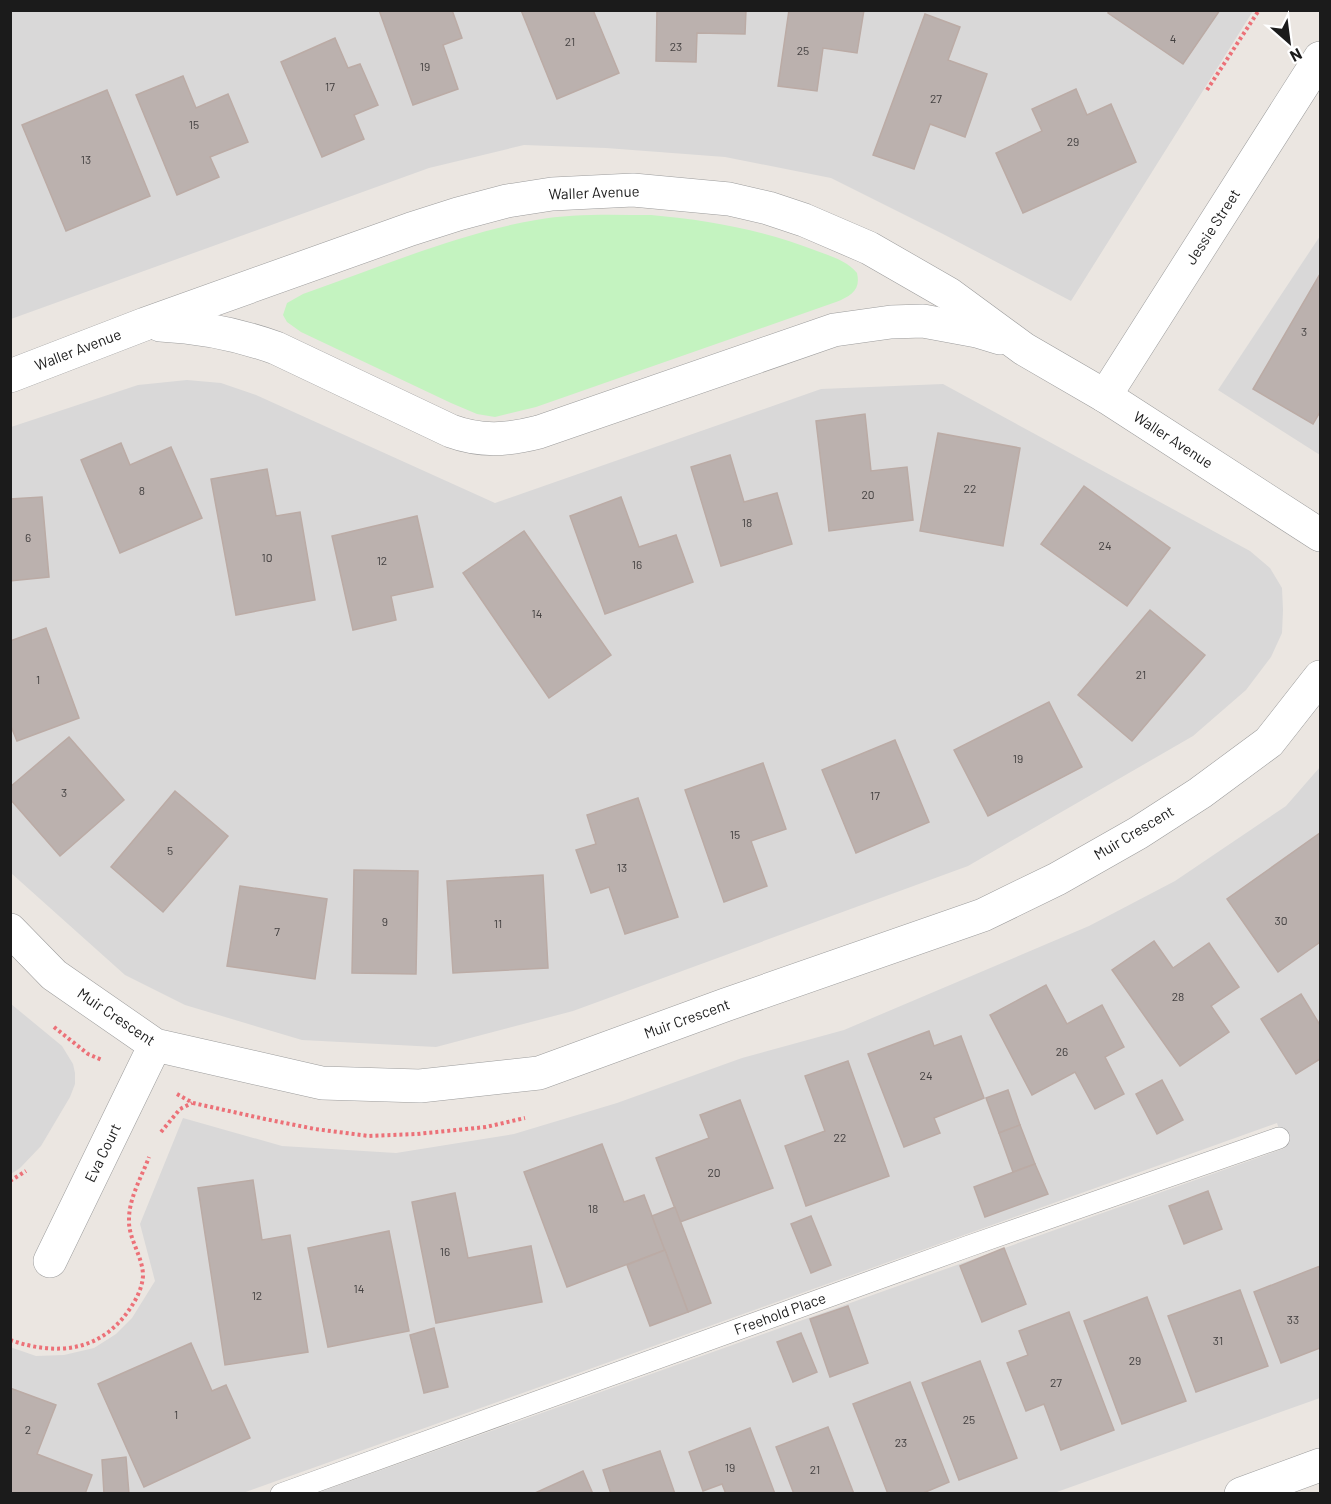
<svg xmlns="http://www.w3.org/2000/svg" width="1331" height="1504" font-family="Barlow,sans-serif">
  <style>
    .residential { fill: #d9d8d8 }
    .park { fill: #c4f3c0 }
    .building { fill: #bbb1ae; stroke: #bbaba5; stroke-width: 1.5 }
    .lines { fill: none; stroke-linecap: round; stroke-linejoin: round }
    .lane-casing { stroke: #9c9c9c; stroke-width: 22 }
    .street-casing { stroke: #9c9c9c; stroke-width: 34 }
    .path { stroke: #ec7178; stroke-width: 4; stroke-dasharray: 3 3; stroke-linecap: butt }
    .lane { stroke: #fff; stroke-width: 21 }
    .street { stroke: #fff; stroke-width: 33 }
    .labels { text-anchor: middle; stroke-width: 6; stroke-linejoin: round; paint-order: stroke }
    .number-label { font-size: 12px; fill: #434040 }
    .street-label { font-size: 15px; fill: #1b1b1b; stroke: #fff }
  </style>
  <rect width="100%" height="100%" fill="#ebe6e1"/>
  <g class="residential">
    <path d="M11,11H1253L1071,301L943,234L831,178L725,157L606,148L524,145L429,168L11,319Z"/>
    <path d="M1320,236V455L1218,390Z"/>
    <path d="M187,380L221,383L256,395L495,503L821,389L943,384L1250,551L1270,568L1282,588L1283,610L1282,633L1271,657L1246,690L1193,736L968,866L573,1011L436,1047L302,1040L185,1005L125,975L11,873V427L138,385Z"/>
    <path d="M1320,767V1398L1054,1493H317L1285,1148L1277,1123L243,1493H11L10,1347L36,1356L64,1355L94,1348L116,1334L132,1318L155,1281L140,1224L183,1118L282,1146L396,1153L514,1134L617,1103L742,1058L844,1030L1089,926L1175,881L1286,806Z"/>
    <path d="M11,1004L62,1046L73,1064L75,1073V1084L70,1097L41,1146L20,1168L11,1174Z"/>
  </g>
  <path class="park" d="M651,215C708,220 763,230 817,251C831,256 847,261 857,273C861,290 851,296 836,302L536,407L495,417L477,414L451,403L301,332L287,322L283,315L287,303L303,294C378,268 459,233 536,220C574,213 613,215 651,215Z"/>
  <g class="building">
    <path d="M379,10H452L462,38L443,45L458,89L413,105Z"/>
    <path d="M521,10H593L619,73L557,99Z"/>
    <path d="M657,10H746L745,34L697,33L696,62L656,61Z"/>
    <path d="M789,10H864L857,53L823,48L817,91L778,86Z"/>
    <path d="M1109,10H1220L1183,64L1108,13Z"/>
    <path d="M925,14L960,27L948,60L987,74L965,137L930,124L914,169L873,155Z"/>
    <path d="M335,38L348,68L360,64L378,105L354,115L364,139L322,157L281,62Z"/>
    <path d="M183,76L196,108L228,94L248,142L210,157L219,177L177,195L136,95Z"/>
    <path d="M1076,89L1087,115L1111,104L1136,162L1023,213L996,153L1042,131L1032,109Z"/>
    <path d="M107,90L150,196L66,231L22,125Z"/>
    <path d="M1320,274V412L1313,424L1253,389Z"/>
    <path d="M865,414L871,471L907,467L913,520L829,531L816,421Z"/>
    <path d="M938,433L1020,448L1003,546L920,531Z"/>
    <path d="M121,443L130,465L171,447L202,518L120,553L81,460Z"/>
    <path d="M730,455L744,502L777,493L792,544L721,566L691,467Z"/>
    <path d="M267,469L276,516L300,512L315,600L236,615L211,479Z"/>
    <path d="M1084,486L1170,548L1127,606L1041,544Z"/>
    <path d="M42,497L49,577L10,581V499Z"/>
    <path d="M621,497L639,547L676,535L693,582L605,614L570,516Z"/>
    <path d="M417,516L433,587L391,596L396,620L353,630L332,536Z"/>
    <path d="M524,531L611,655L549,698L463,573Z"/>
    <path d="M1150,610L1205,655L1132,741L1078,695Z"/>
    <path d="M46,628L79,718L17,741L10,724V641Z"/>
    <path d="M1049,702L1082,767L988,816L954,750Z"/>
    <path d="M69,737L124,800L60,856L10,799V787Z"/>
    <path d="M895,740L929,822L856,853L822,770Z"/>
    <path d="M763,763L786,829L751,841L767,886L724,902L685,790Z"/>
    <path d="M175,791L228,836L163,912L111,867Z"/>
    <path d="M638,798L678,917L625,934L609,887L591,893L576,850L596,844L587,815Z"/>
    <path d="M1320,833V942L1278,972L1227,899Z"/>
    <path d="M354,870L418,871L416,974L352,973Z"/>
    <path d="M543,875L548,968L453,973L447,881Z"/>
    <path d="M240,886L327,899L315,979L227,966Z"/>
    <path d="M1154,941L1173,968L1209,943L1239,987L1211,1006L1229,1032L1180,1066L1112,970Z"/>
    <path d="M1046,985L1067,1024L1102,1005L1124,1047L1105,1057L1124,1094L1095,1109L1075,1072L1032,1095L990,1015Z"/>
    <path d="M1301,994L1320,1025V1059L1296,1074L1261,1019Z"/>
    <path d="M929,1031L934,1046L961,1036L984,1098L934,1118L940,1133L904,1147L868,1054Z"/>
    <path d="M848,1061L889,1176L806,1206L785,1146L825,1131L805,1076Z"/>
    <path d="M1162,1080L1183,1120L1157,1134L1136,1094Z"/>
    <path d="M1008,1090L1020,1125L999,1133L986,1098Z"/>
    <path d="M740,1100L773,1188L680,1222L656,1158L709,1138L700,1115Z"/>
    <path d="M1020,1125L1035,1164L1013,1172L999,1133Z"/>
    <path d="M602,1144L624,1202L644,1195L665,1250L567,1287L524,1172Z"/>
    <path d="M1035,1164L1048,1194L985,1217L974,1187Z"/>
    <path d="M253,1180L262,1240L290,1235L308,1352L225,1365L198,1188Z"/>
    <path d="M1208,1191L1222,1229L1184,1244L1169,1206Z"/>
    <path d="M455,1193L468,1258L531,1246L542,1302L436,1323L412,1202Z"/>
    <path d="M675,1207L711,1303L688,1312L652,1216Z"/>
    <path d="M811,1216L831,1265L811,1273L791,1224Z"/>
    <path d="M389,1231L409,1331L328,1347L308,1248Z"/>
    <path d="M1004,1248L1026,1304L982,1322L960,1266Z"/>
    <path d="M665,1250L688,1312L650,1326L627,1265Z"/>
    <path d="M1320,1266V1348L1281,1363L1254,1292Z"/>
    <path d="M1240,1290L1268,1366L1196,1392L1168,1316Z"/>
    <path d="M1147,1297L1186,1401L1122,1424L1084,1321Z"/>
    <path d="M848,1306L868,1363L830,1377L810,1319Z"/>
    <path d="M1069,1312L1114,1430L1061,1450L1044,1404L1026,1411L1007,1363L1028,1355L1019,1331Z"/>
    <path d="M434,1328L448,1387L424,1393L410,1335Z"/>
    <path d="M801,1333L817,1372L793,1382L777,1342Z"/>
    <path d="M191,1343L212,1391L226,1385L250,1438L144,1487L98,1384Z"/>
    <path d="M980,1361L1017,1458L959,1480L922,1383Z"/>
    <path d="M910,1382L949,1482L921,1494H888L853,1404Z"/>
    <path d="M10,1388L56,1405L37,1454L92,1475L85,1494H10Z"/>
    <path d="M828,1427L854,1494H794L776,1447Z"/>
    <path d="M750,1428L775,1494H726L722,1484L703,1491L689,1452Z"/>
    <path d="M660,1451L675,1494H611L603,1470Z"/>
    <path d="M126,1457L129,1494H104L102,1460Z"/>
    <path d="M583,1471L593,1494H533Z"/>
  </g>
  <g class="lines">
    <defs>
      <path id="lane" d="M281,1494L969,1246L1279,1138"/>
      <g id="street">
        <path d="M160,325C201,327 237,334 276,348L451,431C481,442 508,440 539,432L834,330L891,322L923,321L977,331L1000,338"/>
        <path d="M10,376L145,324L411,229L458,214L507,201L552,194L633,190L729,199L768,208L804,220L869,248L949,294L1024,349L1105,396L1320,535"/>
        <path d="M1105,396L1320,58"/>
        <path d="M10,930L54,975L155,1045L322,1083L420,1086L539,1073L725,1005L983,915L1057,879L1138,833L1200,793L1269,742L1320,677"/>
        <path d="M50,1261L155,1045"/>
        <path d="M1241,1494L1320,1465"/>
      </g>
    </defs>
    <use href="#lane" class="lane-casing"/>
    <use href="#street" class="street-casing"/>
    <g class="path">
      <path d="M1207,90L1259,10"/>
      <path d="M54,1027L88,1054L102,1060"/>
      <path d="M177,1094L193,1103L265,1119L315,1129L369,1136L417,1134L486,1127L525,1118"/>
      <path d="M161,1132L180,1109L192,1103"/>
      <path d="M10,1181L26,1171"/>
      <path d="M10,1340C56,1356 100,1352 129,1310C136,1300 142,1289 143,1276C143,1256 128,1239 129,1219C129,1198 142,1176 149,1157"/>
    </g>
    <use href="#lane" class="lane"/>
    <use href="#street" class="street"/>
  </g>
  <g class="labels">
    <g class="number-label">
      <text x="1173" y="43">4</text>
      <text x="570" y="46">21</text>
      <text x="676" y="51">23</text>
      <text x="803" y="55">25</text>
      <text x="425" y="71">19</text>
      <text x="330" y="91">17</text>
      <text x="936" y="103">27</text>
      <text x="194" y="129">15</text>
      <text x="1073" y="146">29</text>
      <text x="86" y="164">13</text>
      <text x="1304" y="336">3</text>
      <text x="970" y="493">22</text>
      <text x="142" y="495">8</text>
      <text x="868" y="499">20</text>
      <text x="747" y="527">18</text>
      <text x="28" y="542">6</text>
      <text x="1105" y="550">24</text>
      <text x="267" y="562">10</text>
      <text x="382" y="565">12</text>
      <text x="637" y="569">16</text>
      <text x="537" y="618">14</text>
      <text x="1141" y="679">21</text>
      <text x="38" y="684">1</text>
      <text x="1018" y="763">19</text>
      <text x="64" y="797">3</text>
      <text x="875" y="800">17</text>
      <text x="735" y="839">15</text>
      <text x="170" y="855">5</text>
      <text x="622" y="872">13</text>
      <text x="1281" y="925">30</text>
      <text x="385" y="926">9</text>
      <text x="498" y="928">11</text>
      <text x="277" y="936">7</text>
      <text x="1178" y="1001">28</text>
      <text x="1062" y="1056">26</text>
      <text x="926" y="1080">24</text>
      <text x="840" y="1142">22</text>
      <text x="714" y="1177">20</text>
      <text x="593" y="1213">18</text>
      <text x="445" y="1256">16</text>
      <text x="359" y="1293">14</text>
      <text x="257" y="1300">12</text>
      <text x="1293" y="1324">33</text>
      <text x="1218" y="1345">31</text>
      <text x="1135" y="1365">29</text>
      <text x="1056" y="1387">27</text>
      <text x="176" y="1419">1</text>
      <text x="969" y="1424">25</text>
      <text x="28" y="1434">2</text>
      <text x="901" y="1447">23</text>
      <text x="730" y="1472">19</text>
      <text x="815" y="1474">21</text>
    </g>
    <g class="street-label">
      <text transform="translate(594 193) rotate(-2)" y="5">Waller Avenue</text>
      <text transform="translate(1213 227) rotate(-57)" y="5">Jessie Street</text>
      <text transform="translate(78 350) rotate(-21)" y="5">Waller Avenue</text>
      <text transform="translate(1173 440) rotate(33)" y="5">Waller Avenue</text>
      <text transform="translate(1134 833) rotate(-31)" y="5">Muir Crescent</text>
      <text transform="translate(116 1017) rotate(34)" y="5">Muir Crescent</text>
      <text transform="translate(687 1019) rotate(-20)" y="5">Muir Crescent</text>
      <text transform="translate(103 1153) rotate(-64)" y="5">Eva Court</text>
      <text transform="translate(780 1314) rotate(-20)" y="5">Freehold Place</text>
    </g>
  </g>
  <rect width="1331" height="1504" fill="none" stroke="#1b1b1b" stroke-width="24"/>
  <g transform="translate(1289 42) rotate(152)" stroke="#ffffff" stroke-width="4.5" paint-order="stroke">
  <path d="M0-4.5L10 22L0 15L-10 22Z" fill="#1b1b1b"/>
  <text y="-9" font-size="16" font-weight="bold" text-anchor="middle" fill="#1b1b1b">N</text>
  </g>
</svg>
